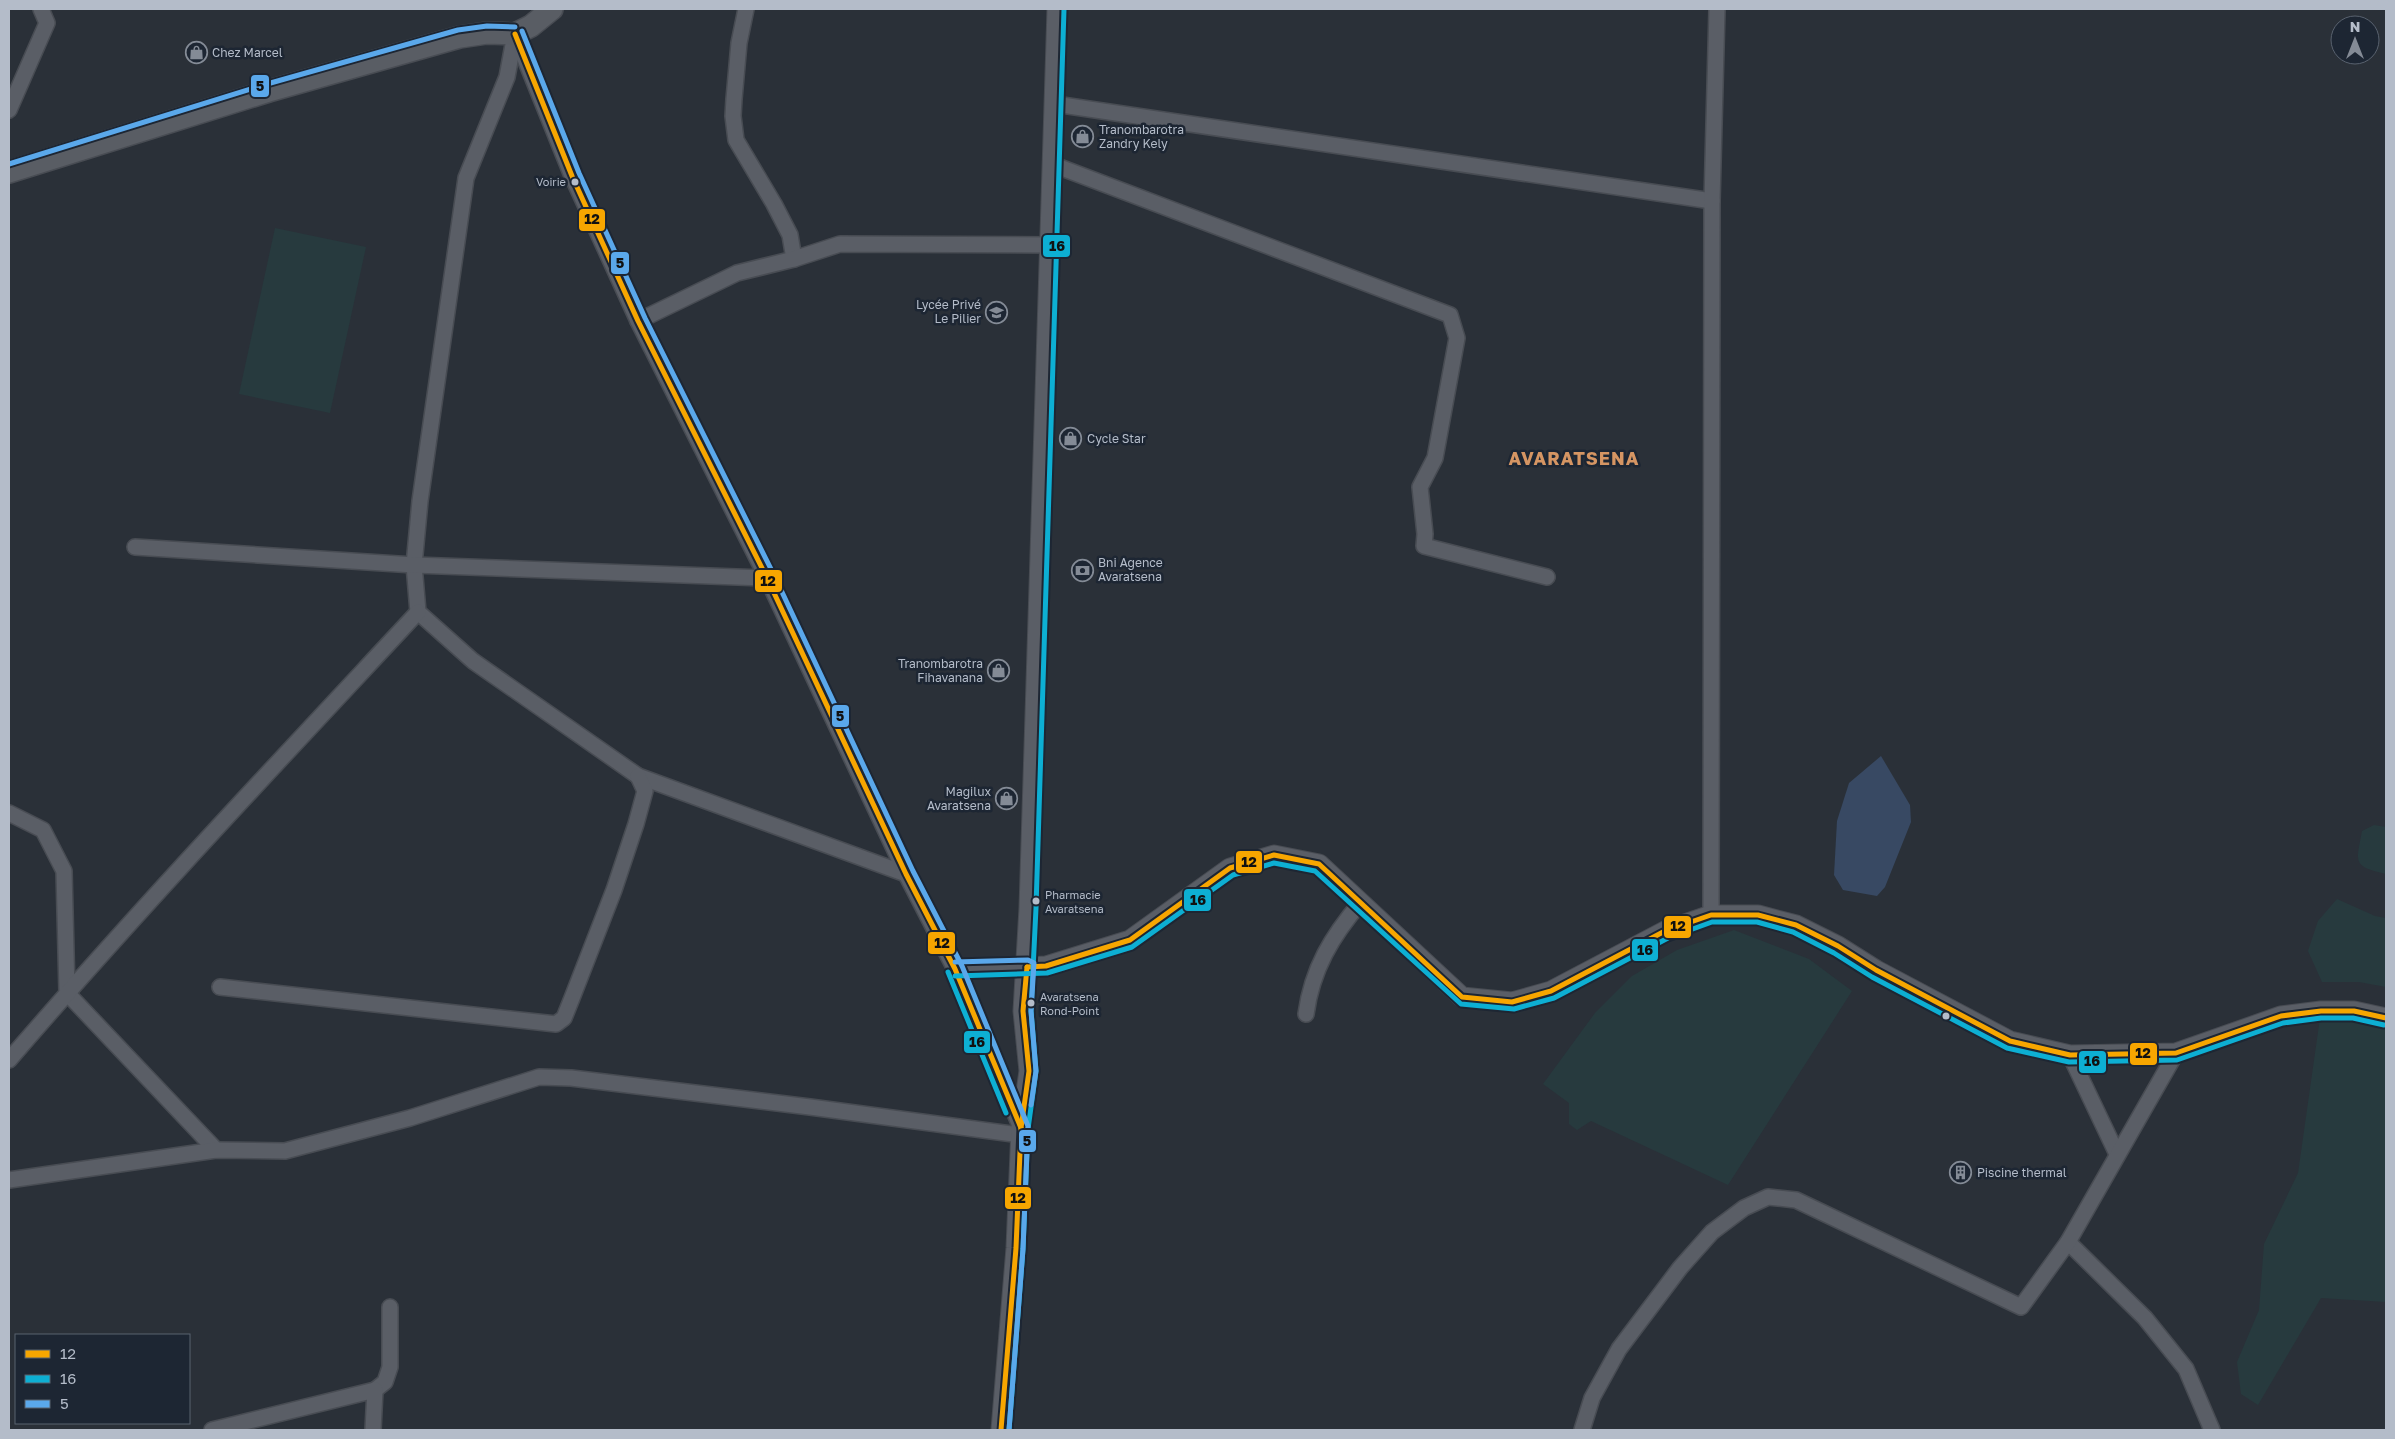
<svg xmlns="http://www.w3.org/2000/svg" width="2395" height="1439" font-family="'Golos Text',sans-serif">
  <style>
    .green { fill: #273a3e }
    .water { fill: #384963 }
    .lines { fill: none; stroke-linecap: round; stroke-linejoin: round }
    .minor-casing { stroke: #484c53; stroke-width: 18 }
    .tertiary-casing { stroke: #484c53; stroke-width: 21 }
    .secondary-casing { stroke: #484c53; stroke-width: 24 }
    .minor { stroke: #5a5e66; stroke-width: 15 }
    .tertiary { stroke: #5a5e66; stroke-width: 19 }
    .secondary { stroke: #595d64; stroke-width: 21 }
    .bus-1-casing { stroke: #1d2633; stroke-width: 9 }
    .bus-2-casing { stroke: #1d2633; stroke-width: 9 }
    .bus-3-casing { stroke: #1d2633; stroke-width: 9 }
    .bus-1 { stroke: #f7a600; stroke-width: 5 }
    .bus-2 { stroke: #0dafd3; stroke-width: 5 }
    .bus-3 { stroke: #5aa8eb; stroke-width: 5 }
    .bus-dot { fill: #b4bcc9; stroke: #1d2633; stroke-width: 2 }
    .labels { text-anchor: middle; stroke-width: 5; stroke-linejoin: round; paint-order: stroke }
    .bus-label { font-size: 11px; fill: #b4bcc9; stroke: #1d2633; text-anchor: start }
    .poi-label { font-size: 12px; fill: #b4bcc9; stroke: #1d2633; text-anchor: start }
    .district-label { font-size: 18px; font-weight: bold; letter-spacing: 1px; fill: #d59563; stroke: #1d2633 }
    .line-badge { stroke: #1d2633; stroke-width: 2 }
    .pale-badge-label { font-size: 14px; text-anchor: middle; font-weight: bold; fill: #111 }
  </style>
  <rect width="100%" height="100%" fill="#2a3038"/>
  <g class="green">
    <path d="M275,228L366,247L330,413L239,394Z"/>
    <path d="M2374,825L2386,827V874C2352,866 2356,863 2362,831Z"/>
    <path d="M2337,899L2375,916L2386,918V987L2359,982H2322L2308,951L2318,921Z"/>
    <path d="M1734,930L1809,959L1852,991L1728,1185L1591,1121L1577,1130L1569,1124V1103L1543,1084L1595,1013L1632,976L1677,950Z"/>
    <path d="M2321,1011L2386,1018V1302L2321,1298L2258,1405L2241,1394L2237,1362L2259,1310L2264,1244L2298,1173Z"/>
  </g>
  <path class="water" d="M1881,756L1910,805L1911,822L1885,887L1877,896L1843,890L1834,875L1837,821L1849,783Z"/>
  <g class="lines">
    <defs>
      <g id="minor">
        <path d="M746,9L739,43L734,99L733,116L736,140L774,204L790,235L794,259"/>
        <path d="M515,34L572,176L638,321L767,578L906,874L955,969L1021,1128"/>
        <path d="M515,34L507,77L466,178L420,501L414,565L418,612L473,661L638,776L906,874"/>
        <path d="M1055,104L1712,201"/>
        <path d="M9,110L47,23L41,9"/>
        <path d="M1054,165L1450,315L1457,338L1435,458L1420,487L1425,534L1424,546L1547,577"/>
        <path d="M638,321L737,273L794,259L840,244L1051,245"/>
        <path d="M135,547L414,565L767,578"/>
        <path d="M9,813L43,830L64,871L67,993L216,1150"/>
        <path d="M1711,915L1712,201L1717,9"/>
        <path d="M955,969L1027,967"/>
        <path d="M220,987L556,1024L564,1018L572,998L614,890L636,824L645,791L638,776"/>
        <path d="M1306,1014C1312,969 1332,936 1361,902"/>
        <path d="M2070,1055L2117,1154"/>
        <path d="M9,1060C141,907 280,760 418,612"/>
        <path d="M9,1180L216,1150L285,1151L410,1118L539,1077L571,1078L810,1107L1020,1135"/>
        <path d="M2068,1242L2145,1318L2186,1369L2212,1430"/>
        <path d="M375,1390L385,1382L390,1367V1307"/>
        <path d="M212,1430L375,1390L373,1430"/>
        <path d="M1582,1430L1592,1398L1619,1349L1680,1268L1712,1232L1744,1208L1768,1197L1796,1200L2021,1307L2068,1242L2176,1053"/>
      </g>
      <g id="tertiary">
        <path d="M1027,967L1046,966L1130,940L1230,868L1274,855L1319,864L1462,997L1512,1002L1551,991L1665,931L1711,915H1758L1796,925L1838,946L1876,970L2010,1041L2070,1055L2176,1053L2281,1016L2321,1011H2354L2386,1018"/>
        <path d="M1001,1430L1016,1248L1021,1128L1029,1071L1023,1011L1029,908L1057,9"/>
      </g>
      <path id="secondary" d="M9,172L269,91L460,37L487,33L515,34L531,26L552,9"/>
    </defs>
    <use href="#minor" class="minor-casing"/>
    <use href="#tertiary" class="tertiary-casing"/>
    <use href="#secondary" class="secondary-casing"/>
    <use href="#minor" class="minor"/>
    <use href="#tertiary" class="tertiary"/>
    <use href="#secondary" class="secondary"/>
    <defs>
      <g id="bus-1">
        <path d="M515,34L572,176L638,321L767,578L906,874L955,969L1021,1128"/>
        <path d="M1027,967L1046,966L1130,940L1230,868L1274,855L1319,864L1462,997L1512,1002L1551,991L1665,931L1711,915H1758L1796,925L1838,946L1876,970L2010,1041L2070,1055L2176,1053L2281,1016L2321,1011H2354L2386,1018"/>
        <path d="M1001,1430L1016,1248L1021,1128L1029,1071L1023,1011L1027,967"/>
      </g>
      <g id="bus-2">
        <path d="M948,972L1006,1113"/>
        <path d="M955,976L1047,973L1132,947L1233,875L1274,863L1315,871L1461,1004L1514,1009L1554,998L1668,938L1712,922H1757L1793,932L1834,953L1872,977L2007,1048L2069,1062L2177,1060L2283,1023L2321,1018H2353L2384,1025"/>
        <path d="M1009,1430L1023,1249L1028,1129L1036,1071L1031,1011L1036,908L1064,9"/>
      </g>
      <g id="bus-3">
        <path d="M522,31L579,173L645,318L774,575L913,871L962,966L1028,1126L1023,1249L1009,1430"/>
        <path d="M9,164L267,84L458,30L487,26L515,27"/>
        <path d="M955,962L1028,960L1034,963L1031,1011L1036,1071L1031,1105"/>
      </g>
    </defs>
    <use href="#bus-1" class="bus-1-casing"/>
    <use href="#bus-2" class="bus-2-casing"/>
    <use href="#bus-3" class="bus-3-casing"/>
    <use href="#bus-1" class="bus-1"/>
    <use href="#bus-2" class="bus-2"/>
    <use href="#bus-3" class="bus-3"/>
  </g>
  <defs>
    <symbol id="shop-ring" viewBox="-11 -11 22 22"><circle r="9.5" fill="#1d2633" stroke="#848b96" stroke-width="1.5"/><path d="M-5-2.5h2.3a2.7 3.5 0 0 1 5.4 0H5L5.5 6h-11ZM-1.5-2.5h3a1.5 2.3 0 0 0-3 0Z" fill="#848b96"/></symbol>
    <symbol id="school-ring" viewBox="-11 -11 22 22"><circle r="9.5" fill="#1d2633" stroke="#848b96" stroke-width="1.5"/><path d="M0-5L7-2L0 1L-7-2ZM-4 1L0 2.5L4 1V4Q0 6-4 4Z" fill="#848b96"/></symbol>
    <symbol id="bank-ring" viewBox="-11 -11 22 22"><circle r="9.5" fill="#1d2633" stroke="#848b96" stroke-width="1.5"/><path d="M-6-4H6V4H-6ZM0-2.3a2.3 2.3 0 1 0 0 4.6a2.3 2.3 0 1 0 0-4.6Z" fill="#848b96"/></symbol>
    <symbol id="building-ring" viewBox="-11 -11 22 22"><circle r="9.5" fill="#1d2633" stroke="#848b96" stroke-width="1.5"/><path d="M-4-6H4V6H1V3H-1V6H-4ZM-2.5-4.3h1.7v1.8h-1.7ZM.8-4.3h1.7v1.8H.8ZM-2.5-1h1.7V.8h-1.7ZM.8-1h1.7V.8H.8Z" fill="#848b96"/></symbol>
  </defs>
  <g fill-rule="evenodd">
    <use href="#shop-ring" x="184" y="40" width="25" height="25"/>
    <use href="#shop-ring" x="1070" y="124" width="25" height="25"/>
    <use href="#school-ring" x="984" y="300" width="25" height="25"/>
    <use href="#shop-ring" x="1058" y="426" width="25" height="25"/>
    <use href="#bank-ring" x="1070" y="558" width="25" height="25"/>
    <use href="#shop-ring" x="986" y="658" width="25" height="25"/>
    <use href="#shop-ring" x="994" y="786" width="25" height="25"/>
    <use href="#building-ring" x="1948" y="1160" width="25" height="25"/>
  </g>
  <g class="bus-dot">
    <circle cx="575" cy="182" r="4.5"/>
    <circle cx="1036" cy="901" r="4.5"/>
    <circle cx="1031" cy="1003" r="4.5"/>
    <circle cx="1946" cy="1016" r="4.5"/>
  </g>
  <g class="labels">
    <g class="bus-label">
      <text x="566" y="186" text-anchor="end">Voirie</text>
      <text x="1045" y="899">Pharmacie<tspan x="1045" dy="14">Avaratsena</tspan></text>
      <text x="1040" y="1001">Avaratsena<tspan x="1040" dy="14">Rond-Point</tspan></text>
    </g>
    <g class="poi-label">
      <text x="212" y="57">Chez Marcel</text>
      <text x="1099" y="134">Tranombarotra<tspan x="1099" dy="14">Zandry Kely</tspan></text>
      <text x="981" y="309" text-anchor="end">Lycée Privé<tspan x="981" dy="14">Le Pilier</tspan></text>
      <text x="1087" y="443">Cycle Star</text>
      <text x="1098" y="567">Bni Agence<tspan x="1098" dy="14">Avaratsena</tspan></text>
      <text x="983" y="668" text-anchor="end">Tranombarotra<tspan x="983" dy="14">Fihavanana</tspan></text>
      <text x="991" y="796" text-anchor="end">Magilux<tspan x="991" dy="14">Avaratsena</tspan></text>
      <text x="1977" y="1177">Piscine thermal</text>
    </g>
    <g class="district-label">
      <text x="1574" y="465">AVARATSENA</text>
    </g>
  </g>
  <g class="line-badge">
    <rect x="250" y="74" width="20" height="24" rx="5" fill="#5aa8eb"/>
    <rect x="578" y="208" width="28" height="24" rx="5" fill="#f7a600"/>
    <rect x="1042" y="234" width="29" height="24" rx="5" fill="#0dafd3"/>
    <rect x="610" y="251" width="20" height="24" rx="5" fill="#5aa8eb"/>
    <rect x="754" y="569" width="29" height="24" rx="5" fill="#f7a600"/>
    <rect x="831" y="704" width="19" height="24" rx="5" fill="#5aa8eb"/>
    <rect x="1235" y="850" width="28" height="24" rx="5" fill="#f7a600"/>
    <rect x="1183" y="888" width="29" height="24" rx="5" fill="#0dafd3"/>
    <rect x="1663" y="915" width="29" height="24" rx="5" fill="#f7a600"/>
    <rect x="927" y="931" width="29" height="24" rx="5" fill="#f7a600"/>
    <rect x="1631" y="938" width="28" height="24" rx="5" fill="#0dafd3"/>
    <rect x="963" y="1030" width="28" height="24" rx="5" fill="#0dafd3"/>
    <rect x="2129" y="1042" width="29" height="24" rx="5" fill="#f7a600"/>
    <rect x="2078" y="1050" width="29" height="24" rx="5" fill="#0dafd3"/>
    <rect x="1018" y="1129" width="19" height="24" rx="5" fill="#5aa8eb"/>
    <rect x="1004" y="1186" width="28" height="24" rx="5" fill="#f7a600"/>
  </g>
  <g class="pale-badge-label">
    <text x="260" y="91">5</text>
    <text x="592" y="224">12</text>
    <text x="1057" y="251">16</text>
    <text x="620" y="268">5</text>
    <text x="768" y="586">12</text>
    <text x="840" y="721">5</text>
    <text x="1249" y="867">12</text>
    <text x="1198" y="905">16</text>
    <text x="1678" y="931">12</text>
    <text x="942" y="948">12</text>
    <text x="1645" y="955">16</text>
    <text x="977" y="1047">16</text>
    <text x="2143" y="1058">12</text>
    <text x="2092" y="1066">16</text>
    <text x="1027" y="1146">5</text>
    <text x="1018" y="1203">12</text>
  </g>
  <rect width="2395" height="1439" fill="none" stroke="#b4bcc9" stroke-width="20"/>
  <rect x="15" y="1334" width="175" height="90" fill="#1d2633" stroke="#59626f"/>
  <rect x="25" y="1350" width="25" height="8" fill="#f7a600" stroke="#59626f"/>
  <text x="60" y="1359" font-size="15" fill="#b4bcc9">12</text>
  <rect x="25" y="1375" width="25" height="8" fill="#0dafd3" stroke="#59626f"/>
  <text x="60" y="1384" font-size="15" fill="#b4bcc9">16</text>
  <rect x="25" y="1400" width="25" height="8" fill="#5aa8eb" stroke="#59626f"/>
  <text x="60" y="1409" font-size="15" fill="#b4bcc9">5</text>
  <g transform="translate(2355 40)"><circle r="24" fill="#1d2633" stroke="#59626f"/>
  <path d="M0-4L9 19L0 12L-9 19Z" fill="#848b96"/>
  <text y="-8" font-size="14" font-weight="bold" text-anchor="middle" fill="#b4bcc9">N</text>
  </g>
</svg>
